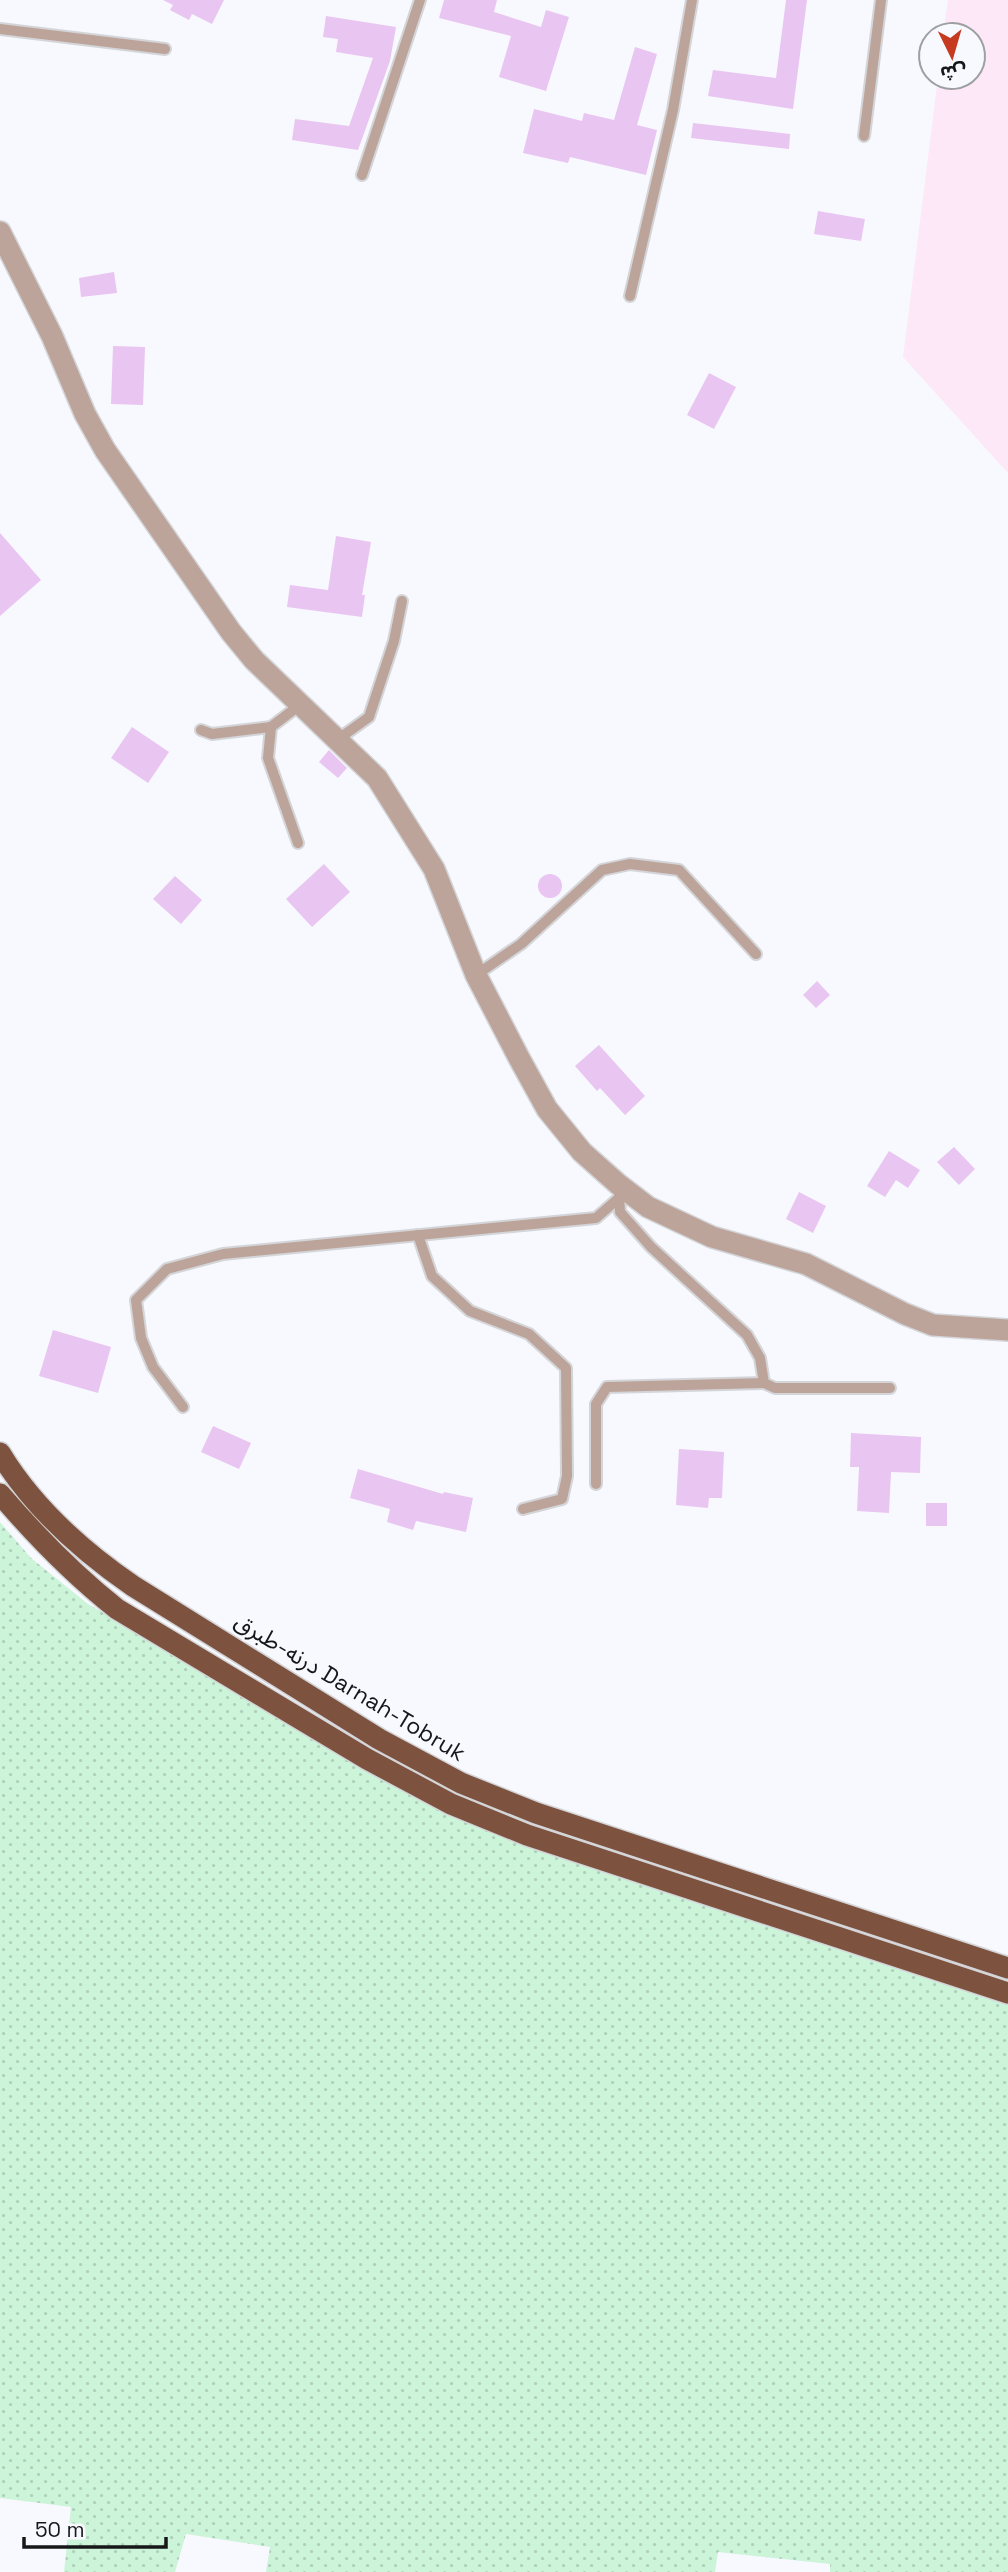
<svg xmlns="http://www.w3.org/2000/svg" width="1008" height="2572" font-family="'Space Grotesk','Noto Sans Arabic',sans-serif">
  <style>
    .industrial { fill: #fde8f7 }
    .grass { fill: url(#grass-dots) }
    .building { fill: #e9c5f2 }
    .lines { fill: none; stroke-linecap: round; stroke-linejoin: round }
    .service-casing { stroke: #d4d5d9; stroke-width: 14 }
    .minor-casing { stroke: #d4d5d9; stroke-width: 24 }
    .trunk-casing { stroke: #d4d5d9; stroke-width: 24 }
    .service { stroke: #bda49a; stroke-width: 10 }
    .minor { stroke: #bda49a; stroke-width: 21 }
    .trunk { stroke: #7d523e; stroke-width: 21 }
    .labels { text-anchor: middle; stroke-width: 5; stroke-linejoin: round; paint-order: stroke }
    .street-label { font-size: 23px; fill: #161718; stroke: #f8f9fe }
  </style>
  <defs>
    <pattern id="grass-dots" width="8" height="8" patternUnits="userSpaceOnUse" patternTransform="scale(1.75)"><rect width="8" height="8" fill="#ccf4d9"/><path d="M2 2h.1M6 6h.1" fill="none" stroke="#aed0ba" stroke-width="1.8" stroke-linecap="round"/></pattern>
  </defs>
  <rect width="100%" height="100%" fill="#f8f9fe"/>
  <path class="industrial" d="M948,0H1008V473L903,357L938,77H973V35H943Z"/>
  <path class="grass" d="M0,1522L31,1558L88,1604L376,1769L1008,2000V2572H830V2564L718,2552L715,2572H266L270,2547L186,2534L175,2572H64L71,2507L0,2498Z"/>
  <g class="building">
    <path d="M163,0H224L212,24L192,14L189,20L170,10L173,5Z"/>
    <path d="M444,0H497L494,12L541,27L546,10L569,17L546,91L499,77L511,36L439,18Z"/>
    <path d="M786,0H807L793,109L708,96L713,70L776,78Z"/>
    <path d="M326,16L396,27L390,61L358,150L292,140L295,119L349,126L373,58L336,52L338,39L323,37Z"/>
    <path d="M635,47L657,54L637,125L657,130L646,175L570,157L568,163L523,153L534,109L582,121L584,113L614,120Z"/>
    <path d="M693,123L790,134L789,149L691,138Z"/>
    <path d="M818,211L865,219L861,241L814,234Z"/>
    <path d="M114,272L117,293L81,297L79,278Z"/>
    <path d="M113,346L145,347L143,405L111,404Z"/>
    <path d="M709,373L736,387L714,429L687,415Z"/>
    <path d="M0,533L41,580L0,616Z"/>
    <path d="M336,536L371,542L362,595H365L362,617L287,607L290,585L328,590Z"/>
    <path d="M132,727L169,752L148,783L111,758Z"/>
    <path d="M329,750L347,768L338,778L319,762Z"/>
    <path d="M324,864L350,892L312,927L286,899Z"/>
    <circle cx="550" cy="886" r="12"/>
    <path d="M175,876L202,900L181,924L153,899Z"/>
    <path d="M817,981L830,995L816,1008L803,995Z"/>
    <path d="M599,1045L645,1096L625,1115L600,1088L597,1091L575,1066Z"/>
    <path d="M954,1147L975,1169L959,1185L937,1162Z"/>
    <path d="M889,1151L920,1170L908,1188L896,1180L885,1197L867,1186Z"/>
    <path d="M799,1192L826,1206L813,1233L786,1219Z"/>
    <path d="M53,1330L111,1347L98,1393L39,1376Z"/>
    <path d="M213,1426L251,1443L239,1469L201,1452Z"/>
    <path d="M851,1433L921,1437L920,1473L891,1472L889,1513L857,1511L859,1467H850Z"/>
    <path d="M679,1449L724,1452L722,1498H709L708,1508L676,1505Z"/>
    <path d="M358,1469L443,1494L444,1492L473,1498L466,1532L416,1521L413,1530L387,1522L390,1509L350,1498Z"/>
    <rect x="926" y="1503" width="21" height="23"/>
  </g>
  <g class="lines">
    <defs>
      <g id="service">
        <path d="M0,29L165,49"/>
        <path d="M864,136L881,0"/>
        <path d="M362,175L420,0"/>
        <path d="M630,296L673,110L692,0"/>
        <path d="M201,730L212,734L271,727"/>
        <path d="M337,740L369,717L394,641L402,601"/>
        <path d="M298,843L268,758L271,727L301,704"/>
        <path d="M476,975L521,944L602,870L630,864L679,870L756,954"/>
        <path d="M619,1194L620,1212L651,1247L747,1335L760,1358L764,1383L775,1388H890"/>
        <path d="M418,1235L432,1276L470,1311L529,1334L566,1368L567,1476L562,1499L523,1509"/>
        <path d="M183,1407L153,1367L141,1338L136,1300L167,1269L223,1254L596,1218L619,1198"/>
        <path d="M596,1484V1404L607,1387L764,1383"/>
      </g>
      <path id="minor" d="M0,232L52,336L85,414L105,450L231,632L254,660L377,778L434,869L476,975L519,1058L547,1109L582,1152L618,1184L648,1207L712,1237L806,1264L905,1314L933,1325L1008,1330"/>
      <g id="trunk">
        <path d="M0,1453C32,1506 82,1551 133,1586L379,1739L461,1783L536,1813L1008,1968"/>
        <path d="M0,1494C36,1536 74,1575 117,1609L367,1759L451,1804L527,1835L1008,1993"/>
      </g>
    </defs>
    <use href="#service" class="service-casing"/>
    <use href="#minor" class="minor-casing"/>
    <use href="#trunk" class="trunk-casing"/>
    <use href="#service" class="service"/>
    <use href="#minor" class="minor"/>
    <use href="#trunk" class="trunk"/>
  </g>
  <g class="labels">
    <g class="street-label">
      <text transform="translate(350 1687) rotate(31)" y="8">درنه-طبرق Darnah-Tobruk</text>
    </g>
  </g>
  <g transform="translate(952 56) rotate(175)"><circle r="33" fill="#f8f9fe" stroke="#9e9fa2" stroke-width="2"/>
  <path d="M0-5L12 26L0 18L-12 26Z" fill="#c63b20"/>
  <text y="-10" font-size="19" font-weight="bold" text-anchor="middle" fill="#161718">ش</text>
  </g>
  <path d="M24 2537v10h142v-10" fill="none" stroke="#161718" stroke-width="3.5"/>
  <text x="35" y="2537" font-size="21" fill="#161718" stroke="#f8f9fe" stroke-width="5" paint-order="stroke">50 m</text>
</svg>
